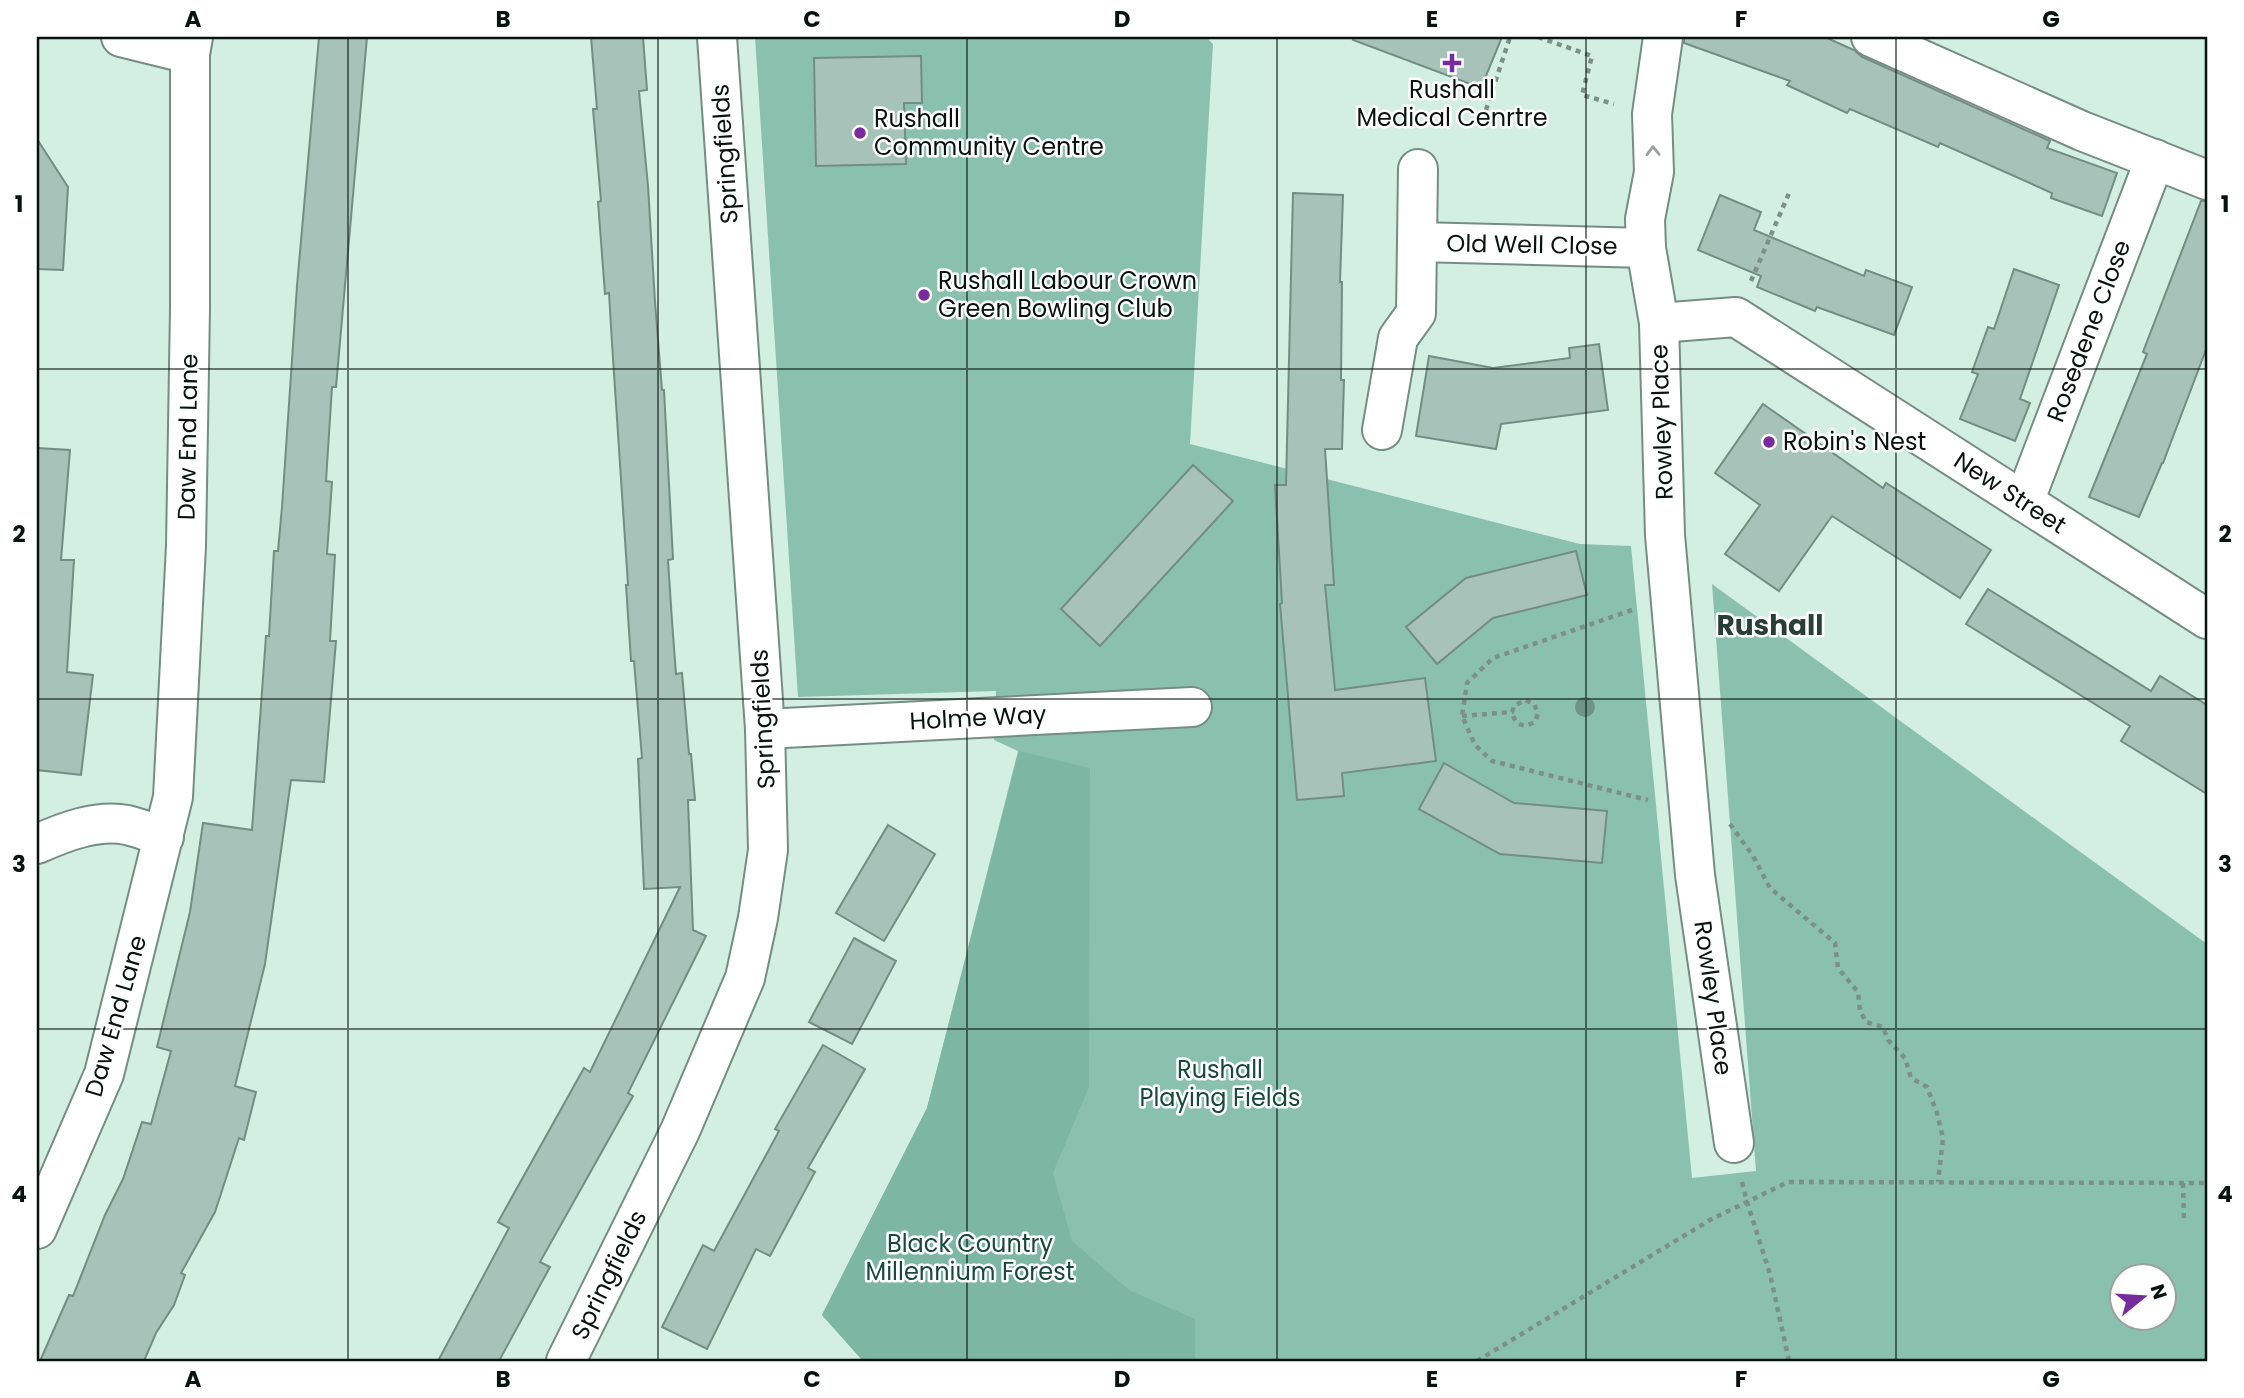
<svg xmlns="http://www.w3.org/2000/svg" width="2244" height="1398" font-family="Poppins,sans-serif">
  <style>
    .green { fill: #8ac1ae; fill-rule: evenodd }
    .forest { fill: #7db7a3 }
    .building { fill: #a7c2b8; stroke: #748d83; stroke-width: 2 }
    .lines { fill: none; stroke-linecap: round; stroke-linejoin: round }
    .minor-casing { stroke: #758e84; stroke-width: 42 }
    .major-casing { stroke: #758e84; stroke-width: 42 }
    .path { stroke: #7d9088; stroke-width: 4.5; stroke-dasharray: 5 5; stroke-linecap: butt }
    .minor { stroke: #fff; stroke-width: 38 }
    .major { stroke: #fff; stroke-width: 38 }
    .tree { fill: #6c9487 }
    .oneway { stroke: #9ca09f }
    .grid { fill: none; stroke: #08120e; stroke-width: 2; stroke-opacity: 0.55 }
    .poi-dot { fill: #782b9d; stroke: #fff; stroke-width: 2.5 }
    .labels { text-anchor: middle; stroke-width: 5; stroke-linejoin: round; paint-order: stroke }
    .poi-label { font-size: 24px; fill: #08120e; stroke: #fff; text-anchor: start }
    .street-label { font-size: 24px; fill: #08120e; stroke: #fff }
    .park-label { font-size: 24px; fill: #184a3b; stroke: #fff }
    .quarter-label { font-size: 28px; font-weight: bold; fill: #283e36; stroke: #fff }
    .neatline { fill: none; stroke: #08120e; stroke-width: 2.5 }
    .grid-label { font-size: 23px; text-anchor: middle; font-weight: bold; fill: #08120e }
  </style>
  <rect width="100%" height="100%" fill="#d3eee3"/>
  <path class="green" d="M755,37H1206L1213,44L1190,444L1580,544L1631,546L1692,1178L1756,1171L1712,584L2207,944V1361H863L822,1315L927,1108L1018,751L994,740L996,691L798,697ZM2122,1276H2164V1318H2122Z"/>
  <path class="forest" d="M1019,751L1090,768L1089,1087L1053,1173L1072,1241L1129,1290L1195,1319V1361H863L822,1315L927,1108Z"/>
  <g class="building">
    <path d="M319,37H367L336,387H332L326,481L332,482L327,554L335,555L330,641H336L324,782L291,780L265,964L235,1086L256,1092L244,1140L239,1138L215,1212L181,1273L185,1275L174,1305L156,1333L144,1361H40L69,1295L73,1296L105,1215L123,1179L142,1122L151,1124L171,1051L157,1047L190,912L203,823L252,830L266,636H269L274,551H278L282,507L297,286Z"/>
    <path d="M591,37H643L647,90L639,91L648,186L655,302L662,390H664L673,559L668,560L672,621L676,674L682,673L689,754H691L695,800H688L693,930L706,936L628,1093L633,1096L540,1262L550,1267L499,1361H438L509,1228L498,1222L584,1068L590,1072L680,887L644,889L638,759L642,758L634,661H631L626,585H628L612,343L609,293L605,294L598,202L601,201L593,109H597Z"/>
    <path d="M1354,37H1502L1481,88L1353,40Z"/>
    <path d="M1684,37H1825L1854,50L1862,57L2050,141L2047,148L2117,173L2102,216L2051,198L2052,193L1940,143L1938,147L1850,109L1847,113L1787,85L1790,81L1684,43Z"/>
    <path d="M921,56L922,103H904L906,164L816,166L814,58Z"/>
    <path d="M37,139L68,187L63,270L37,269Z"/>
    <path d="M1293,193L1343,195L1340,282H1342L1341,380H1344L1342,449H1325L1334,585H1325L1335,690L1425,678L1436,761L1342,773L1344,796L1297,800L1280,604L1282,603L1275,485H1286Z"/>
    <path d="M1720,195L1761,212L1754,230L1864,276L1866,270L1912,287L1894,335L1817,307L1815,311L1757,287L1761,276L1698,250Z"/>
    <path d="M2201,201H2207V347L2163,463H2162L2139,517L2089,497L2147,354L2143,352Z"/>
    <path d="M2014,269L2059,285L2020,399L2030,403L2015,441L1960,419L1978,374L1972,372L1988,327L1994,329Z"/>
    <path d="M1599,344L1608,410L1501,424L1496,449L1416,436L1429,356L1493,368L1570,358L1569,348Z"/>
    <path d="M1763,404L1883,488L1886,483L1991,550L1960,598L1832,516L1779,591L1725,554L1760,505L1715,473Z"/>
    <path d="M37,448L70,450L61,560H74L67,672L93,675L81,775L37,770Z"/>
    <path d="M1193,465L1233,501L1100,646L1061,609Z"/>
    <path d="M1576,551L1587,595L1493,618L1437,664L1406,627L1466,578Z"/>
    <path d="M1988,589L2151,691L2160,676L2207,705V794L2121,741L2130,726L1966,624Z"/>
    <path d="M1444,763L1514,803L1607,811L1602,863L1500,854L1419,809Z"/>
    <path d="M888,825L935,854L884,941L836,913Z"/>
    <path d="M854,938L896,961L852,1044L809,1022Z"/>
    <path d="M823,1045L865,1069L808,1168L815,1172L770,1256L756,1249L707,1349L662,1327L703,1245L714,1251L779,1131L775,1129Z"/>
  </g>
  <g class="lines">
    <defs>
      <g id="minor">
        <path d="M121,37L190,54"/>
        <path d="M1663,37L1652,114L1654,172L1645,219L1646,248L1659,323L1665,535L1695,875L1734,1143"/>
        <path d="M1871,37L2082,131L2207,180"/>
        <path d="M1417,242L1646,248"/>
        <path d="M1659,323L1736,317L2207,619"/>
        <path d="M1382,430L1398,338L1416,313L1418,169"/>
        <path d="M2024,502L2155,159"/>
        <path d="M765,729L1192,707"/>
        <path d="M37,844C64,832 97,819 127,825C140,828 152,833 164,837"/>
        <path d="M566,1361L680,1131L745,978L758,918L768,850L765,729L717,37"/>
      </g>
      <path id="major" d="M37,1229L104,1074L173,797L186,546L190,308V54L193,37"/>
    </defs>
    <use href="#minor" class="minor-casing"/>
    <use href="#major" class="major-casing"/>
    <g class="path">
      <path d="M1538,37L1592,56L1582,95L1614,104"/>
      <path d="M1486,110L1510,37"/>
      <path d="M1751,281L1790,191"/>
      <path d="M1632,610L1493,658L1467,683L1462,716L1475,745L1492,761L1648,800"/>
      <path d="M1462,716L1512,712L1514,706L1525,700L1534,704L1538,713L1535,722C1523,728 1515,726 1512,712"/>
      <path d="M1730,824L1753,856L1770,888L1835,943L1838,968L1858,992L1860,1010L1866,1022L1883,1027L1888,1040L1905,1058L1911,1078L1927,1087L1937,1113L1943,1138L1938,1182"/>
      <path d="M1742,1182L1747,1202L1770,1274L1789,1361"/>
      <path d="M2183,1183L2184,1223"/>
      <path d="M1477,1361L1710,1220L1788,1182L2207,1183"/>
    </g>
    <use href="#minor" class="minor"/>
    <use href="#major" class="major"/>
  </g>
  <circle class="tree" cx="1585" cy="707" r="10"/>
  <defs><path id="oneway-chevron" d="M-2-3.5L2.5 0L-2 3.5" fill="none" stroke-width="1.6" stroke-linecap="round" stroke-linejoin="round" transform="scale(1.75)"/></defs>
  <use class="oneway" href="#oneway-chevron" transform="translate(1653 151) rotate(-91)"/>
  <path class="grid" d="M348,37V1361M658,37V1361M967,37V1361M1277,37V1361M1586,37V1361M1896,37V1361M37,369H2207M37,699H2207M37,1029H2207"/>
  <g class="poi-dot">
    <path d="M1448.5 52.5h7v7h7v7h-7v7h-7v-7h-7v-7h7z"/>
    <circle cx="860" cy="133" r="7"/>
    <circle cx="924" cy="295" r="7"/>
    <circle cx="1769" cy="442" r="7"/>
  </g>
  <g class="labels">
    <g class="poi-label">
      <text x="1452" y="98" text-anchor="middle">Rushall<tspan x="1452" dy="28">Medical Cenrtre</tspan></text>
      <text x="874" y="127">Rushall<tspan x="874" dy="28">Community Centre</tspan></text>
      <text x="938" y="289">Rushall Labour Crown<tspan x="938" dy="28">Green Bowling Club</tspan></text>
      <text x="1783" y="450">Robin's Nest</text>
    </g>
    <g class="street-label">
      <text transform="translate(725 154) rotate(-94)" y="8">Springfields</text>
      <text transform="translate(1532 245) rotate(1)" y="8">Old Well Close</text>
      <text transform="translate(2089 331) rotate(-69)" y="8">Rosedene Close</text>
      <text transform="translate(1662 422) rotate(-92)" y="8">Rowley Place</text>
      <text transform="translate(188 437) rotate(-89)" y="8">Daw End Lane</text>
      <text transform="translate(2010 493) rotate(33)" y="8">New Street</text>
      <text transform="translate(978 718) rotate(-3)" y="8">Holme Way</text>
      <text transform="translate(763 719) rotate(-93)" y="8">Springfields</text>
      <text transform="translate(1713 998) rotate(82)" y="8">Rowley Place</text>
      <text transform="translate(116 1016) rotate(-74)" y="8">Daw End Lane</text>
      <text transform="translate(609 1275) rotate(-64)" y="8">Springfields</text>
    </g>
    <g class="park-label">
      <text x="1220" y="1078">Rushall<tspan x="1220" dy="28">Playing Fields</tspan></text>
      <text x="970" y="1252">Black Country<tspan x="970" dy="28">Millennium Forest</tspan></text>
    </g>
    <g class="quarter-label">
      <text x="1770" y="635">Rushall</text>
    </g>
  </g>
  <rect width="2244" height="1398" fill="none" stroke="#ffffff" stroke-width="77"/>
  <g transform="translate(2143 1297) rotate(72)"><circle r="33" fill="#ffffff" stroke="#9ca09f" stroke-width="2"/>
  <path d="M0-5L12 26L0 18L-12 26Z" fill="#782b9d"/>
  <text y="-10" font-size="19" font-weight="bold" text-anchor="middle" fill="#08120e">N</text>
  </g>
  <rect x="38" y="38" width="2168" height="1322" class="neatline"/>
  <g class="grid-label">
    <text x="193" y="27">A</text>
    <text x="503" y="27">B</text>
    <text x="812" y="27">C</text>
    <text x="1122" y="27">D</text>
    <text x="1432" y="27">E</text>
    <text x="1741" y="27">F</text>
    <text x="2051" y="27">G</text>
    <text x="19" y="212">1</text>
    <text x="2225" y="212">1</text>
    <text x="19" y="542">2</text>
    <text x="2225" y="542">2</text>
    <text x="19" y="872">3</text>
    <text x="2225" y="872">3</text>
    <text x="19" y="1202">4</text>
    <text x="2225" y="1202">4</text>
    <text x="193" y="1387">A</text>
    <text x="503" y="1387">B</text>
    <text x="812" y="1387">C</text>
    <text x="1122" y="1387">D</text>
    <text x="1432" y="1387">E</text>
    <text x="1741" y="1387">F</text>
    <text x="2051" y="1387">G</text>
  </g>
</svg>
